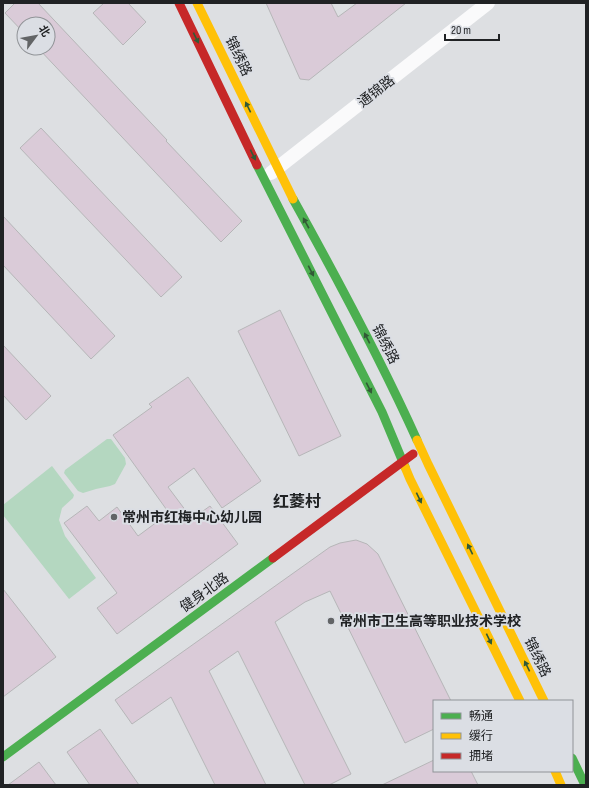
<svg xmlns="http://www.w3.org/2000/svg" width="589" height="788" font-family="'Sofia Sans Condensed','Noto Sans SC',sans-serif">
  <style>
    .green { fill: #b4d7c0 }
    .building { fill: #dacbd8; stroke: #b6b6b8 }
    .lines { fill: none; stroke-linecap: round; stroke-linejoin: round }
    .street { stroke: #fafafb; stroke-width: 14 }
    .fast { stroke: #4caf50; stroke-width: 9 }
    .slow { stroke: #ffc107; stroke-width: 9 }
    .jam { stroke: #c62828; stroke-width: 9 }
    .oneway { fill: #325a36 }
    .poi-dot { fill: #626466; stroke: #dbdee4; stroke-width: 1.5 }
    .labels { text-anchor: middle; stroke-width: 4; stroke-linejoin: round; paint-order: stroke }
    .street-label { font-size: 14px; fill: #202224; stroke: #dbdee4 }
    .poi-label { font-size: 14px; font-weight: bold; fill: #202224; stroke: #dbdee4; text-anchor: start }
    .quarter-label { font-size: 16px; font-weight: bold; fill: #202224; stroke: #dbdee4 }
  </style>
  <rect width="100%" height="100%" fill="#dddfe2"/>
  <g class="green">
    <path d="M107,439H111L125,458L126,464L115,484L110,486L96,489L83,493L78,491L64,473L65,470Z"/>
    <path d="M52,466L74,495L73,498L62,508L59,520L65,536L96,578L69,599L3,515V505Z"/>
  </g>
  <g class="building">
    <path d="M15,3H38L167,140L166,141L242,221L221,242L38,48H48V24H24V33L5,13Z"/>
    <path d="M104,3H128L146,22L123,45L93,13Z"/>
    <path d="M266,3H331L338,17L357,3H406L309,80L300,79Z"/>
    <path d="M41,128L182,277L161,297L20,148Z"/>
    <path d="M3,216L115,336L91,359L3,265Z"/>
    <path d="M280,310L341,436L299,456L238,331Z"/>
    <path d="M3,345L51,396L26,420L3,395Z"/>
    <path d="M188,377L261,481L222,508L194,468L168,487L192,519L210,506L238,544L117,634L97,608L117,593L64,523L87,506L99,521L117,507L138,536L169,513L113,435L152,407L149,404Z"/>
    <path d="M356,540L367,544L378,554L451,701H434V729L405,743L330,591L305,602L275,622L351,774L329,785H305L238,651L209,671L266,785H215L171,697L132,724L115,700L330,547L340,543Z"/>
    <path d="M3,589L56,657L3,697Z"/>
    <path d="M100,729L139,785H90L67,752Z"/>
    <path d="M434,760V771H471L478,785H382Z"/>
    <path d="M39,762L56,785H8Z"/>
  </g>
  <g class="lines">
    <path class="street" d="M271,173L488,3"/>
    <g class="fast">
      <path d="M257,165L382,412L405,467"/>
      <path d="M293,199C337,278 380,358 417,440"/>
      <path d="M3,757L273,558"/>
      <path d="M572,758L585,785"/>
    </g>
    <g class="slow">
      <path d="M197,3L293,199"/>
      <path d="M417,440L428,464L544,701"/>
      <path d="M405,467L410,479L520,701"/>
      <path d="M555,771L561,785"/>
    </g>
    <g class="jam">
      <path d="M179,3L257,165"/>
      <path d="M273,558L413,454"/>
    </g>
  </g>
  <defs><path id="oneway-solid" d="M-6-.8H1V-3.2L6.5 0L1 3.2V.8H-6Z"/></defs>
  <g class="oneway">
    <use href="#oneway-solid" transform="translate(196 38) rotate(64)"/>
    <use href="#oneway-solid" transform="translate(248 107) rotate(-116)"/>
    <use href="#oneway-solid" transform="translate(253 155) rotate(64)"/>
    <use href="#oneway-solid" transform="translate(306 223) rotate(-119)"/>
    <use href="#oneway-solid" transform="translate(311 271) rotate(63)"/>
    <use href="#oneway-solid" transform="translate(367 338) rotate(-117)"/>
    <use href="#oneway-solid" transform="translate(369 388) rotate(63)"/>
    <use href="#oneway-solid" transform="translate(419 498) rotate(64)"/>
    <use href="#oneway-solid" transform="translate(470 549) rotate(-116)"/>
    <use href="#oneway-solid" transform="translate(489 639) rotate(64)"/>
    <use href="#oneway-solid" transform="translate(527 666) rotate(-116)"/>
  </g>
  <g class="poi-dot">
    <circle cx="114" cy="517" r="4"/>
    <circle cx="331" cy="621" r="4"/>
  </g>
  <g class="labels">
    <g class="street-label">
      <text transform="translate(239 56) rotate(64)" y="5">锦绣路</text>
      <text transform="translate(376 91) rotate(-38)" y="5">通锦路</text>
      <text transform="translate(386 344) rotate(63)" y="5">锦绣路</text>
      <text transform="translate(204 592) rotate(-36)" y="5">健身北路</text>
      <text transform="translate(538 657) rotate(64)" y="5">锦绣路</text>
    </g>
    <g class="poi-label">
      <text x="122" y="522">常州市红梅中心幼儿园</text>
      <text x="339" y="626">常州市卫生高等职业技术学校</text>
    </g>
    <g class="quarter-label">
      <text x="297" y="507">红菱村</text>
    </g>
  </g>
  <rect width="589" height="788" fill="none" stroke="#202224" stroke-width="8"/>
  <rect x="433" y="700" width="140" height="72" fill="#dbdee4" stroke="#909397"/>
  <rect x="441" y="713" width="20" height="6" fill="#4caf50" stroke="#909397"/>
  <text x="469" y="720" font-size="12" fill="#202224">畅通</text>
  <rect x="441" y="733" width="20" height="6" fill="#ffc107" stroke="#909397"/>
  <text x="469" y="740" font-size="12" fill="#202224">缓行</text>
  <rect x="441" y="753" width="20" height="6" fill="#c62828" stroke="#909397"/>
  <text x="469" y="760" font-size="12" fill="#202224">拥堵</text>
  <g transform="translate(36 36) rotate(58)"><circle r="19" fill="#dbdee4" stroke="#909397"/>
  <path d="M0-3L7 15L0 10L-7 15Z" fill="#626466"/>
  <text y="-6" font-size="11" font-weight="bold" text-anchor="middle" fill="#202224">北</text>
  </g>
  <path d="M445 34v6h54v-6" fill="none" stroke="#202224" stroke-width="2"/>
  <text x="451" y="34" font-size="12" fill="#202224" stroke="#dbdee4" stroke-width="3" paint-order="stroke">20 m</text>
</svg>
